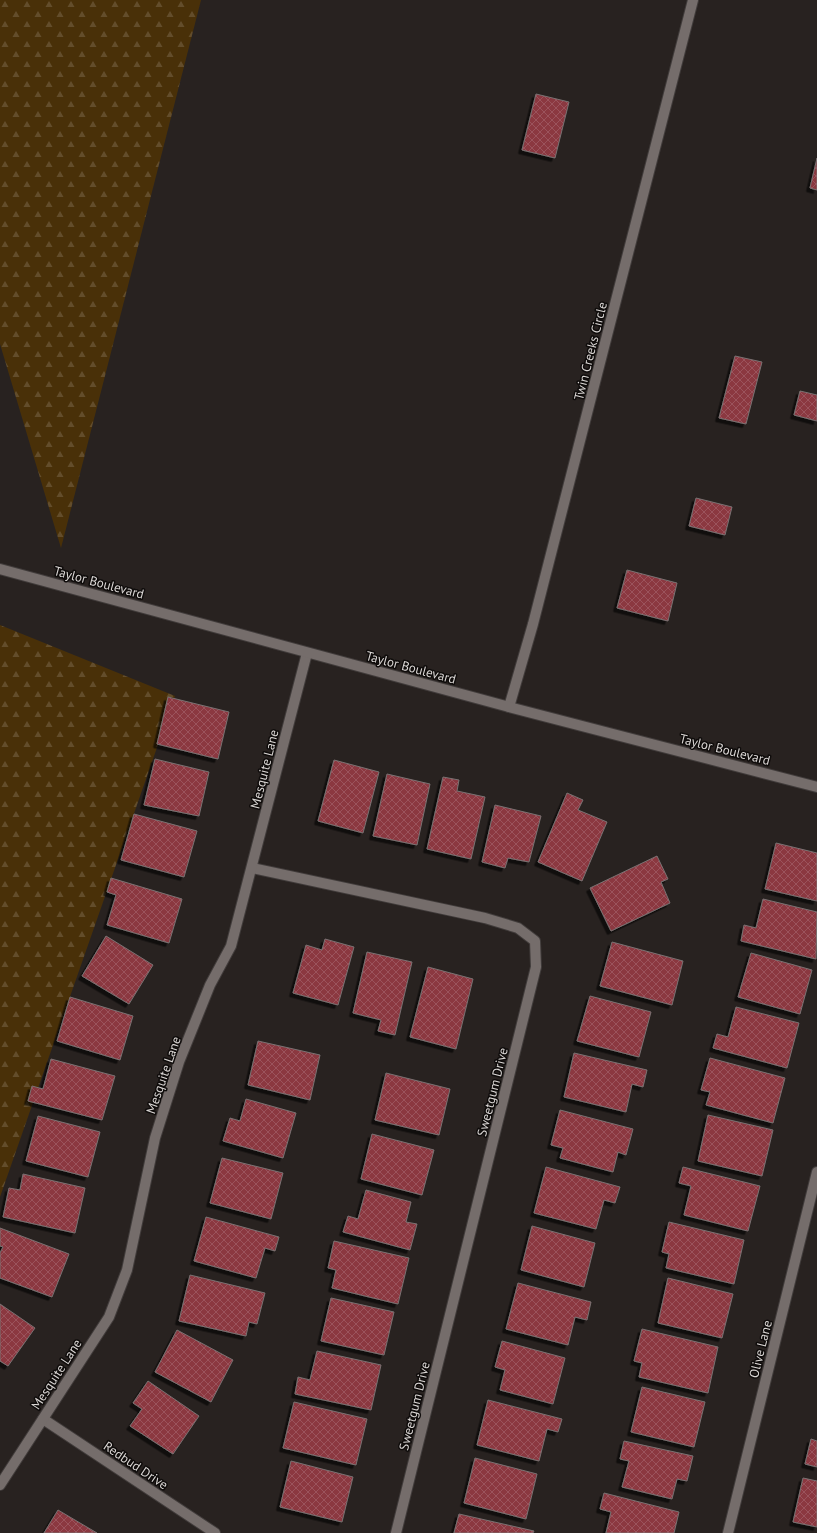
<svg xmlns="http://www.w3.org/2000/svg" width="817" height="1533" font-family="'PT Sans',sans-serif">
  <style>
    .forest { fill: url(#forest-firs) }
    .building { fill: url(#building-cross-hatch); stroke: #7a7272; filter: url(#shadow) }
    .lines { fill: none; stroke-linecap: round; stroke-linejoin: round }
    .minor-casing { stroke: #413c3b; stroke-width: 12 }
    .tertiary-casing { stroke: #413c3b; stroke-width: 12 }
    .minor { stroke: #756d6b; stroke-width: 10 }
    .tertiary { stroke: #756d6b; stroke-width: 10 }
    .labels { text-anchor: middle; stroke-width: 3; stroke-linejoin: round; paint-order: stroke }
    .street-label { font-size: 13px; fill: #dbd7d5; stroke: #0f0c0b }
  </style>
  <defs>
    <pattern id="forest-firs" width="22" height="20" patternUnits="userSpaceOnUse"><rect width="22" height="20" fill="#493008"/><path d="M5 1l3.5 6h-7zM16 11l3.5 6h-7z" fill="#634d2b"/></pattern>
    <pattern id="building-cross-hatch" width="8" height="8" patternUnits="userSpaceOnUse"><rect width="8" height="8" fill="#8b3741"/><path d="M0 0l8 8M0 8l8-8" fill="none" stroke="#9b535c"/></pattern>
    <filter id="shadow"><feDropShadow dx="-3.5" dy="3.5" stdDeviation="0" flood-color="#0009"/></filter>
  </defs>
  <rect width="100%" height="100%" fill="#282220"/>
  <g class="forest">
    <path d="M0,0H201L61,548L0,344Z"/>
    <path d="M0,625L175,696L0,1197Z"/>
  </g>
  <g class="building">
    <path d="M536,94L569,102L555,158L522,150Z"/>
    <path d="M817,158V190L810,188Z"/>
    <path d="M735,356L762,362L746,424L719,418Z"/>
    <path d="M800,391L817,395V421L794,415Z"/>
    <path d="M696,498L732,507L725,535L689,526Z"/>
    <path d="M627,570L677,583L668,621L617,608Z"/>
    <path d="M168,697L229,712L218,759L157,744Z"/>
    <path d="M155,759L209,772L199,816L144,805Z"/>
    <path d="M334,760L379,772L363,833L318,821Z"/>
    <path d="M387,774L430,784L417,845L373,836Z"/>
    <path d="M443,777L459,780L457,791L485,797L471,859L427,849Z"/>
    <path d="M567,793L583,800L578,810L607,822L582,881L538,862Z"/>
    <path d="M495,805L541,816L529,862L508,858L505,868L482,862Z"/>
    <path d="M134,814L197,831L184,877L121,860Z"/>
    <path d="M776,843L817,853V901L765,889Z"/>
    <path d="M657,856L668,879L661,882L670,903L611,931L590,888Z"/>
    <path d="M111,878L182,899L169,943L107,925L116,895L107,892Z"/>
    <path d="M763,899L817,912L816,959L741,941L744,925L756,928Z"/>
    <path d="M106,936L153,965L129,1004L82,976Z"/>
    <path d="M325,939L354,947L338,1005L293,993L306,945L322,950Z"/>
    <path d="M612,942L683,961L672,1005L600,986Z"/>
    <path d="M367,952L412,962L395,1035L378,1031L381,1020L353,1013Z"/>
    <path d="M751,953L812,970L800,1014L738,997Z"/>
    <path d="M428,967L473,979L456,1049L410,1037Z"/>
    <path d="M590,996L651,1012L639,1057L577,1041Z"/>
    <path d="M70,997L133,1016L120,1060L57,1041Z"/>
    <path d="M736,1007L799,1023L787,1068L713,1048L717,1034L728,1037Z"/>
    <path d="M258,1041L320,1055L310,1100L248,1085Z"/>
    <path d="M574,1053L647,1070L643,1087L632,1084L626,1112L564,1097Z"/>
    <path d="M710,1058L785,1078L773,1123L706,1105L710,1092L701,1090Z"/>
    <path d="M51,1059L115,1076L102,1120L28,1101L32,1086L43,1089Z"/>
    <path d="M386,1073L450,1089L439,1135L375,1120Z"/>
    <path d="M246,1099L296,1113L283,1158L223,1141L230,1118L240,1121Z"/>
    <path d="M560,1110L633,1129L626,1155L618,1152L613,1172L560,1158L563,1148L551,1145Z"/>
    <path d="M708,1115L773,1130L762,1176L698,1161Z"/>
    <path d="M38,1116L100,1132L88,1177L26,1161Z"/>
    <path d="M372,1134L434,1150L422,1195L361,1179Z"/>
    <path d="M222,1158L283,1173L271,1219L210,1203Z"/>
    <path d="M546,1167L620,1187L615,1203L604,1200L596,1229L534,1213Z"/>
    <path d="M683,1167L760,1186L748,1231L684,1215L691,1186L679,1183Z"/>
    <path d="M23,1174L85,1188L75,1233L3,1217L9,1188L20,1190Z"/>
    <path d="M366,1190L411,1202L406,1222L417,1224L410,1250L343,1232L348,1216L358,1219Z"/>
    <path d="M206,1217L279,1237L275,1251L265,1248L256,1278L194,1261Z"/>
    <path d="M669,1222L744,1240L734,1284L666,1268L669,1254L662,1252Z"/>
    <path d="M532,1226L595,1243L584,1287L521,1270Z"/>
    <path d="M0,1228L69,1254L52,1297L0,1278V1253L3,1247L0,1246Z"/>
    <path d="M334,1241L409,1258L398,1304L332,1288L336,1270L328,1268Z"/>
    <path d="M190,1275L265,1293L257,1324L249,1322L246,1336L179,1321Z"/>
    <path d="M668,1278L733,1294L722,1338L658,1323Z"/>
    <path d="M518,1283L591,1302L587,1320L575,1317L568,1345L506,1329Z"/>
    <path d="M331,1298L394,1312L384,1355L321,1341Z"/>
    <path d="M0,1304L35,1328L8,1366L0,1361Z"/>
    <path d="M642,1329L718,1347L708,1393L639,1377L642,1363L634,1361Z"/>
    <path d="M177,1330L233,1360L211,1402L155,1372Z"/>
    <path d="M502,1341L565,1358L553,1404L500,1390L505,1370L495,1367Z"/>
    <path d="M317,1351L381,1365L371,1410L295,1394L298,1377L310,1380Z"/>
    <path d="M148,1381L199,1416L173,1454L130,1426L142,1409L133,1403Z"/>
    <path d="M642,1387L705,1402L694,1447L631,1432Z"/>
    <path d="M488,1400L562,1419L558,1432L547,1429L539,1461L477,1445Z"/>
    <path d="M294,1402L367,1419L356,1465L283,1448Z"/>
    <path d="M811,1439L817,1441V1467L805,1464Z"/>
    <path d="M624,1441L693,1456L687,1481L677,1479L672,1499L622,1487L629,1461L620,1459Z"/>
    <path d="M475,1458L537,1474L526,1519L464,1503Z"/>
    <path d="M291,1461L353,1477L342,1522L280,1507Z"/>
    <path d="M803,1478L817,1481V1527L793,1522Z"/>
    <path d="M604,1493L679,1512L674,1533H606L611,1512L600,1509Z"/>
    <path d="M58,1510L97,1533H44Z"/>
    <path d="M459,1514L534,1531L533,1533H454Z"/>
  </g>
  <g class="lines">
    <defs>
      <g id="minor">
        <path d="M509,707L533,624L693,0"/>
        <path d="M252,868L485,918L518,928L535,941L536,967L396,1533"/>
        <path d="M43,1419L215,1533"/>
        <path d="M0,1485L109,1317L127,1270L155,1138L179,1062L210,985L231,946L307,653"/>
        <path d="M728,1533L817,1172"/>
      </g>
      <path id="tertiary" d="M0,569L509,707L817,787"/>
    </defs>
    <use href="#minor" class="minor-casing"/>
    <use href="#tertiary" class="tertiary-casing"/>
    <use href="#minor" class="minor"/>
    <use href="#tertiary" class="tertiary"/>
  </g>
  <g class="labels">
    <g class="street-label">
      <text transform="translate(590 351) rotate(-76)" y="5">Twin Creeks Circle</text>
      <text transform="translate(99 582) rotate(15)" y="5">Taylor Boulevard</text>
      <text transform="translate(411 667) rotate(15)" y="5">Taylor Boulevard</text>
      <text transform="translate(725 749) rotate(14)" y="5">Taylor Boulevard</text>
      <text transform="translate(264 769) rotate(-76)" y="5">Mesquite Lane</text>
      <text transform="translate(163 1075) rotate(-71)" y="5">Mesquite Lane</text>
      <text transform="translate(492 1092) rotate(-76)" y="5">Sweetgum Drive</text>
      <text transform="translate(760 1349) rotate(-76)" y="5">Olive Lane</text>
      <text transform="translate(56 1374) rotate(-57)" y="5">Mesquite Lane</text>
      <text transform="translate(414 1406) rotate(-76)" y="5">Sweetgum Drive</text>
      <text transform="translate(136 1465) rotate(34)" y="5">Redbud Drive</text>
    </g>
  </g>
</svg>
